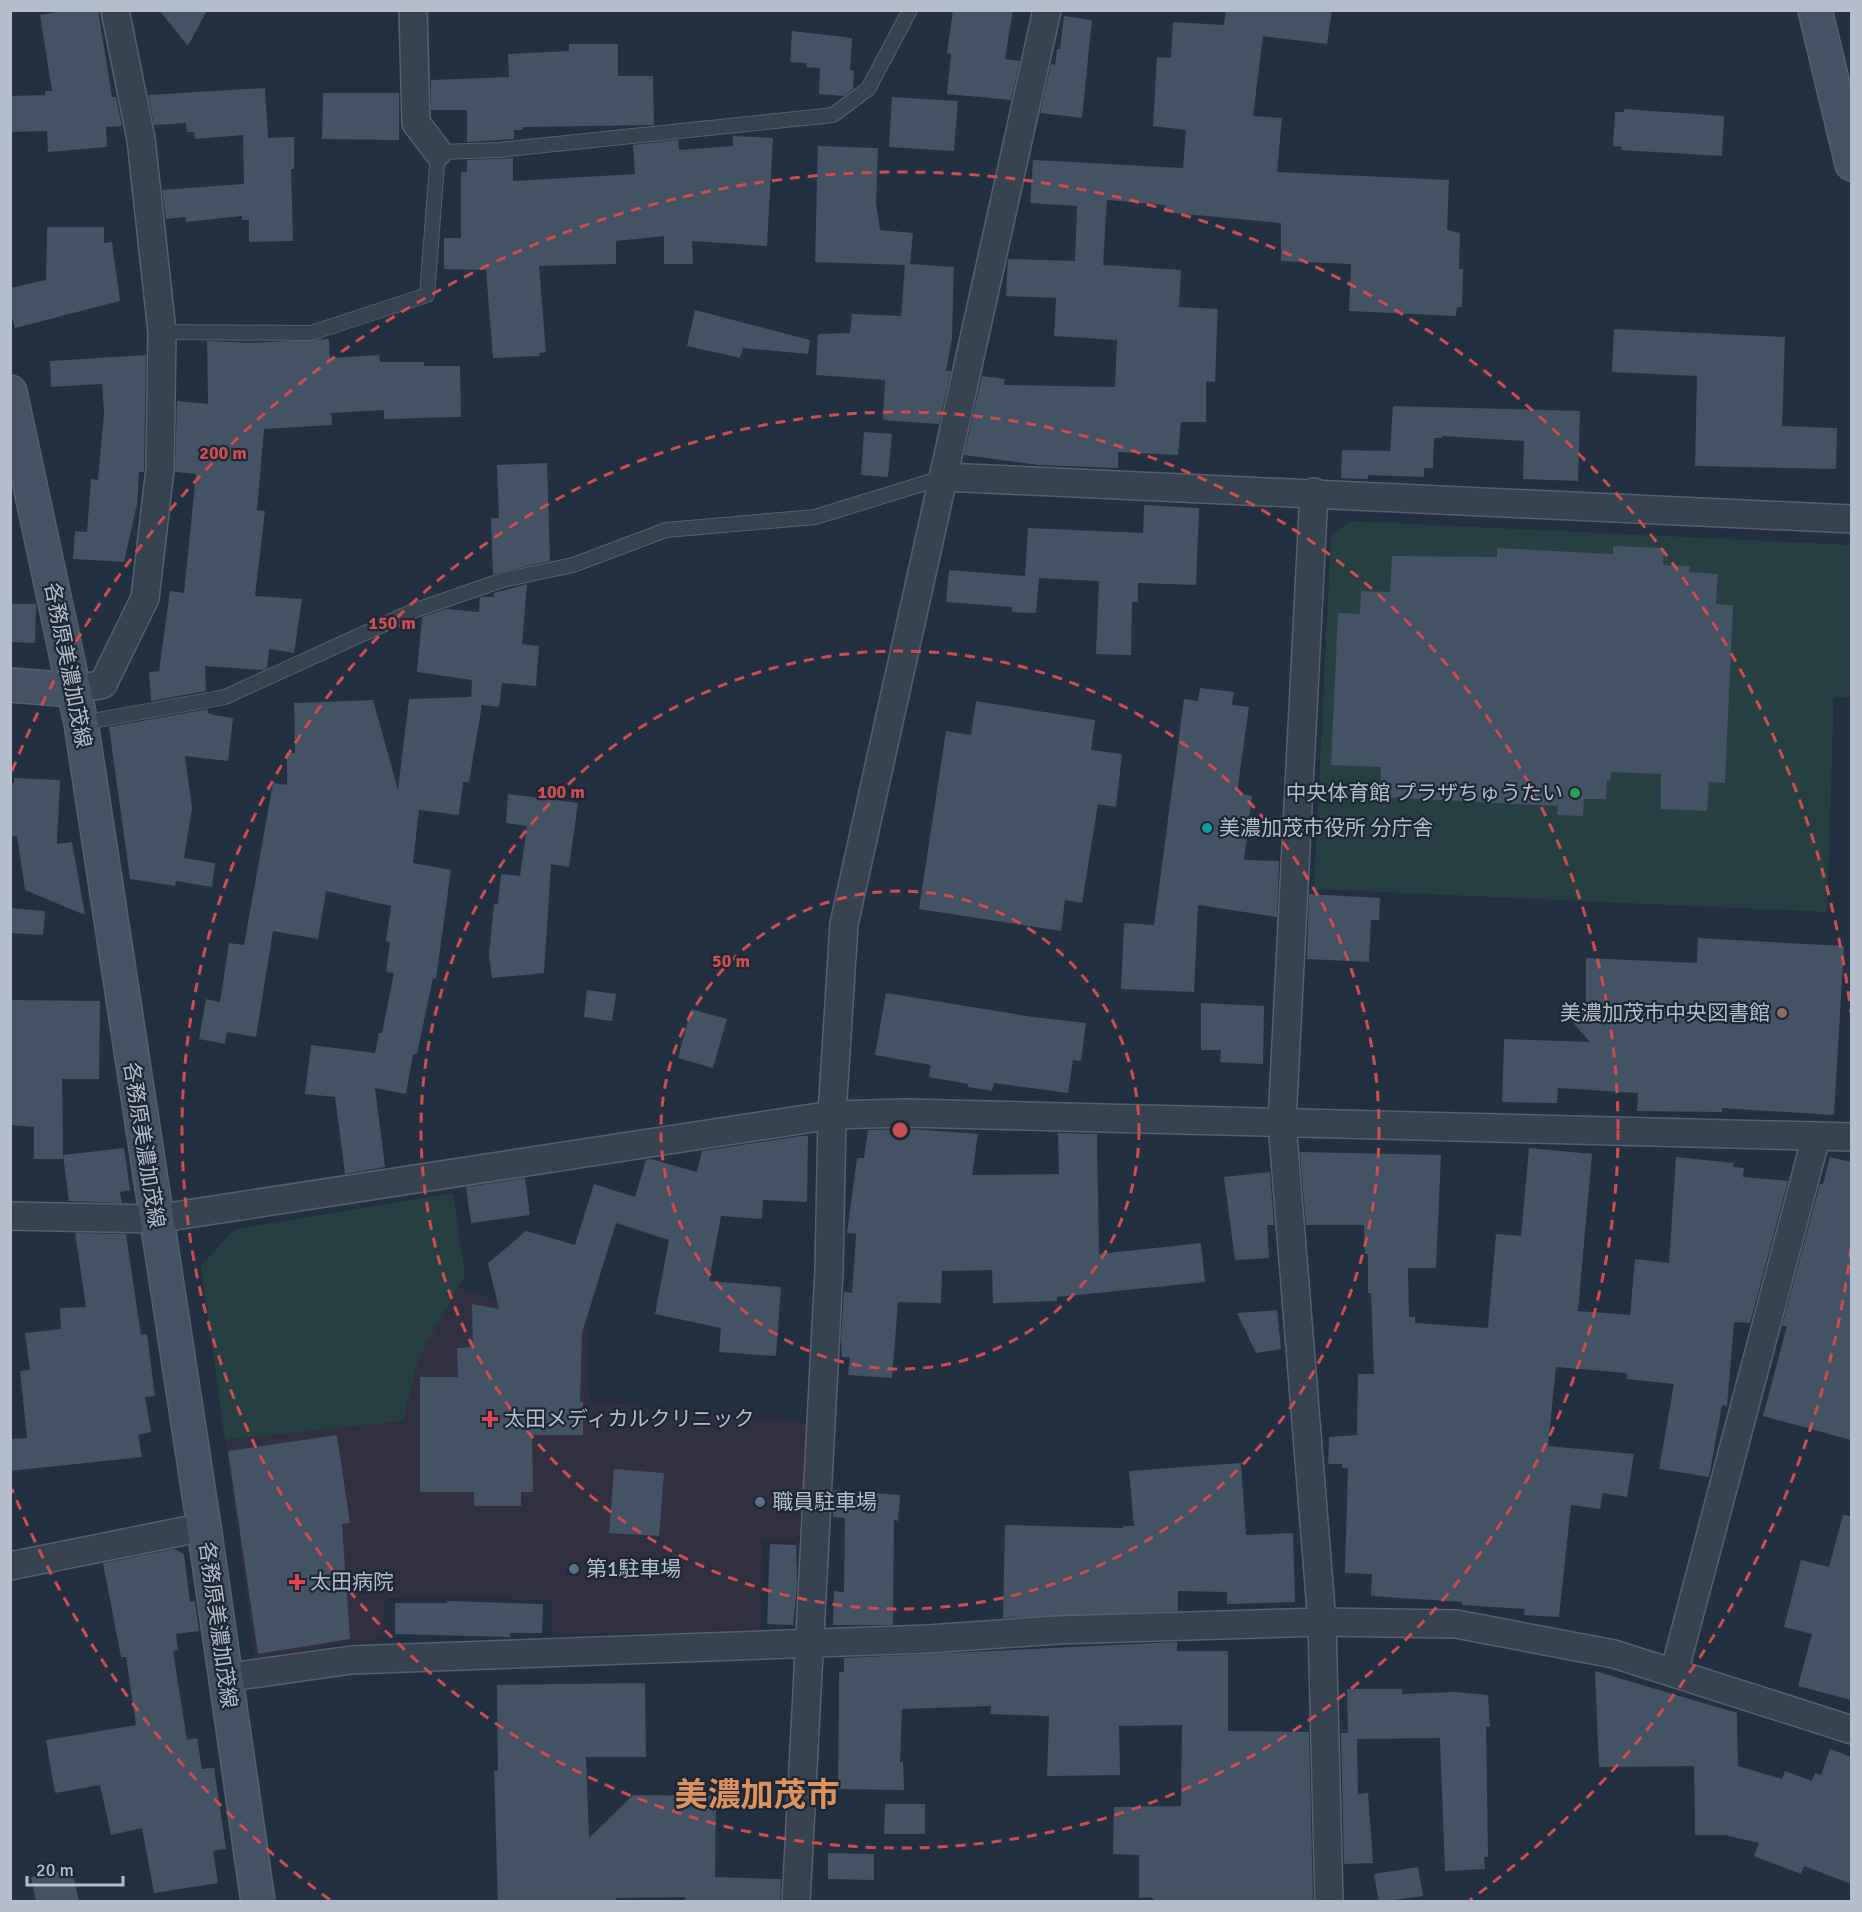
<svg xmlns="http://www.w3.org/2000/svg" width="1862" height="1912" font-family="Signika,'Noto Sans JP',sans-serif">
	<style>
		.medical { fill: #313041 }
		.green { fill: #253f42 }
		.building { fill: #445265 }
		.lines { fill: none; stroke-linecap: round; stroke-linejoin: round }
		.lane-casing { stroke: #55606e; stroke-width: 16 }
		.street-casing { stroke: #55606e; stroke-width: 30 }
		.secondary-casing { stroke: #55606e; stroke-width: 36 }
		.lane { stroke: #374250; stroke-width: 14 }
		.street { stroke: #374250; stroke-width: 27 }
		.secondary { stroke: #455164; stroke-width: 33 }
		.ring { fill: none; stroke: #ce4d51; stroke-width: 3; stroke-dasharray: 10 8 }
		.leisure-dot { fill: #2e9e5b; stroke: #1c2735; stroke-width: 2 }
		.culture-dot { fill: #0f9aa8; stroke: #1c2735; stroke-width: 2 }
		.education-dot { fill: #8d6e63; stroke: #1c2735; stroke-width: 2 }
		.health-dot { fill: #e0444e; stroke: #1c2735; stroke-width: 2 }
		.service-dot { fill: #5c6f8a; stroke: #1c2735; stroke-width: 2 }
		.labels { text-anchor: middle; stroke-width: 4.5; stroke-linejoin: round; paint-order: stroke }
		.street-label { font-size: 21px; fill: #b4bdcb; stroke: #1c2735 }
		.poi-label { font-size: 21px; fill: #b4bdcb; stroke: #1c2735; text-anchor: start }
		.town-label { font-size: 33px; font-weight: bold; fill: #dd915d; stroke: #1c2735 }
		.centre { fill: #ce4d51; stroke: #1c2735; stroke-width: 3 }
		.ring-label { font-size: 18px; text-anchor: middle; font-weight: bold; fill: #ce4d51; stroke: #1c2735; stroke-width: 4.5; stroke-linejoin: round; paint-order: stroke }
	</style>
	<rect width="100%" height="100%" fill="#233041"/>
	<path class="medical" d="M456,1288l132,39 2,74 217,22 -8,119 -37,-1 -1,91 -208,2 -2,-35 -166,-1 -1,40 -129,20 -30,-218 178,-19 16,-64z"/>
	<g class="green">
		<path d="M1351,521l500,24v152h-17l-7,215 -513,-23 17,-354z"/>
		<path d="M453,1193l12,82 -46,82 -16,64 -178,19 -24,-175 34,-36z"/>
	</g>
	<g class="building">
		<path d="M68,10h30l14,87h4l6,29 -16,1 1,20 -59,5 -1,-21 -37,1v-36l35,-1v-4h7l-12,-76z"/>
		<path d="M159,10h48l-19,36z"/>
		<path d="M953,10h60l-8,49 15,2 -9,39 -64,-6 4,-40 -4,-1z"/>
		<path d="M1226,10h106l-5,34 -64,-8 -10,80 29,2 -5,54 172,8 -2,50 13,3 -1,36h4l-1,38h-5l-1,9 -107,-5 2,-47 -70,-3v-38l-117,-11 1,-7 -58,-5 -4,65 78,5 -2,37 39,2 -3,73 -9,-1v41h-25l-3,33 -60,-3v16l-79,-3 -75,-10 18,-79 23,3 -1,6 111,2 2,-47 -63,-4 2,-38 -50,-2 2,-37 67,2 2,-55 -47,-3 3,-43 150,8 3,-38 -33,-4 4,-69 14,1 2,-36 51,3z"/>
		<path d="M1064,16l28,4 -10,98 -42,-5 11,-49 4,1 2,-16h3z"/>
		<path d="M792,31l60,7 -2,32 4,1 -1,18 -9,7 -25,-2 1,-26 -14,-1 1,-4 -17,-1z"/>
		<path d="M569,44h49v32h35l1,49 -131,2v3h-9v9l-47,3v-32h-36v-30l78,-3 -1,-23 61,-3z"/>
		<path d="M265,88l3,50 26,-1v32h-3l2,72 -44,1v-22h-7v-4l-56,6v-5l-20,2 -4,-29 82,-6 -1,-49 -48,4 -1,-7h-7l-1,-9 -32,2 -6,-30z"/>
		<path d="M323,93h76v47l-77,-1z"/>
		<path d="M892,97l66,4 -4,50 -65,-4z"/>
		<path d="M1624,109l100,7 -2,40 -101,-6 1,-3 -9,-1 2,-34h9z"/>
		<path d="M733,136l40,2 -6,108 -75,-5 1,23h-29v-28l-48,5v23l-77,2 7,86 -7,1 1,3 -47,2 -7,-88 -42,-1v-31h17v-66h6v-12l46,-2v23l122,-7 -2,-29 45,-5 1,10 54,-4z"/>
		<path d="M818,146l60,2 -2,55 4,27 33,3 -3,31 44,3 -2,71 -6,33h5l-12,53 -56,-4 2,-40 -69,-5 2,-41 32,-1 2,-19 49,2 4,-51 -90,-3z"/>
		<path d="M47,227h57v16l8,-1 8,59 -105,27 -5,-17v-23l36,-8z"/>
		<path d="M695,310l115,30 -2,14 -65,-6 -3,10 -53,-12z"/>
		<path d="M1614,329l171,8 -3,89 55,2 -1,41 -141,-3 2,-90 -85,-4z"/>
		<path d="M329,339l1,19 49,-3 1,7h44v4h36l1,51 -77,2v-9l-53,3 1,12 -68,4 -7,81 8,1 -10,85 47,3 -8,54 -25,-4 -2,19 -4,2 -58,-4 1,25 -55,10 -2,-29 10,-1 11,-80 14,2 12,-119 -21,-2 2,-71 31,3 -1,-63 43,2z"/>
		<path d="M146,355l-2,113v4h-5l-2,32 -13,58 -51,-3 2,-28 12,1 4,-53 7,1 6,-68 -2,-28 -51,3 -1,-26z"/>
		<path d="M1393,406l187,5 -2,70 -55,-2 1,-38 -82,-5v2h-8l-1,30h-9v9l-56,-2v4l-27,-1 1,-28 48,1z"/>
		<path d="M864,432l28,2 -4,43 -27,-2z"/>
		<path d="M547,463l3,98 -57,13 -2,-56h8l-2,-53z"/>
		<path d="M1144,505l55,3 -3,77 -58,-2v19h-6l-1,53 -35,-1 3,-73 -60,-3 -3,35 -24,-1v-5l-66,-5 3,-32 76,6 3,-48 115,5z"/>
		<path d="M1613,546l51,2 -1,17 27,1 -1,6 29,2 -2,30 17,1 -8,178 -16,-1 -2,29 -46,-2v-35l-50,-2 -1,9 -3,-1 -1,19h-22l-1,17 -26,-1 1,-9 -178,-9 1,-30 -50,-2 7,-152 22,1 1,-23 29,1 2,-36 105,1v-9l116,6z"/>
		<path d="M527,584l-5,60 17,2 -3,40 -34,-3 -3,24 -17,-2 -13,77h-6l-4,33 -40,-5 -6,53 38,7 -15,109 -3,-1 -16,76h-4l-7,40 -31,-6 10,79 -40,7 -10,-77 -30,-3 6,-49 64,8 4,-20h3l12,-60 -8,-1 4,-30 -4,-1 5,-35 -65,-15 -8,48 -45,-8 -17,106 -29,-5 -2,12 -26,-5 7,-40 14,3 9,-59 15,2 29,-162 14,2v-32h8l-1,-50 79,-3 25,90 11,-91 62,-2 1,-17 -55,-8 5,-55 24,-8 33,3 1,-15h14v-4z"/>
		<path d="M10,604h26l-1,39 -25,-1z"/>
		<path d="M1200,688l34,4 -2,13 17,2 -12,86 15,3 -8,64 35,1 -2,56 -79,-12 -4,87 -73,-3 3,-66 30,2 30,-226 14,2z"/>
		<path d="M976,701l119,19 -4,30 31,4 -6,53 -18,-3 -16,99 -17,-3 -4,31 -142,-22 27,-178 25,4z"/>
		<path d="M208,709v4l5,2 20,3 -5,43 -43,-5 7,52 -8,50 31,5 -3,24 -36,-6 -1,5 -45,-7 -21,-152z"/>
		<path d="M14,778l46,2 -3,64 15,-2 13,73 -60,-25 -8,-54h-7v-53h4z"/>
		<path d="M508,794l70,9 -9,64 -18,-3 -7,109 -52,5 -3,-23 5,-51h4l3,-30 19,2 7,-50 -21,-3z"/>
		<path d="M1309,894l71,4 -1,22h-8l-2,42 -62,-3z"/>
		<path d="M10,908l35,3 -2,24 -33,-2z"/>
		<path d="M1698,938l146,8 -10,169 -112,-7v4l-85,-1 1,-18 -80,-5 -1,15 -55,-1 2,-63 86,3 -21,-24 17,-15v-45l111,5z"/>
		<path d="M587,990l29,4 -4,27 -28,-4z"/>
		<path d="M886,993l147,24 53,6 -5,38 -8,-1 -5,33 -74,-10 -2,8 -24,-4v-3l-39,-7 2,-12 -56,-10z"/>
		<path d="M10,1000l90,1 -1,78h-37l1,76 61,-7 6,42 -10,2 2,11 -53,-2 -6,-46v4h-29v-32l-24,-2z"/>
		<path d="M1201,1003l63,3 -1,58 -43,-2 1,-12h-20z"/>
		<path d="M691,1009l36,10 -14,49 -35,-10z"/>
		<path d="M912,1129l66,5 -6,41 87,-1 -1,-41 39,1 2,120 102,-11 4,39 -148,15v4l-64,2 -1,-33 -50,1 -1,32 -43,-1 -6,76 -44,-3 2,-18h-8l-1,-18 3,-47 8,1 4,-59 -9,-1 10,-75h7l4,-28z"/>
		<path d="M801,1136h7l-1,66 -44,-2 -1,19 -41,-3 -12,65 72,6 -5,69 -57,-4 2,-24 -66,-14 14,-74 -53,-17 -34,110 -2,69h3v33h-51l1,57h-12v14h-47v-14h-54v-115h38l-1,-29 16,-1 -1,-43 27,5 -11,-46 38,-32 49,14 19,-61 41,13 11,-37 5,-1 46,13 5,-21z"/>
		<path d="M1529,1148l63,6 -14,157 52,4 5,-56 34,4 7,-106 58,6 -1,4 11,1 -1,9 45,4 -38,142 -16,-1 -7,84 -5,-1 -13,72 -50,-8 15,-85 -47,-5v-6l-71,-6 -8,79 86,8 -7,43 -24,-4 -3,16 -29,-4 -12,112 -35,-2 1,-6 -63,-4v-3l-91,-6 1,-22 -27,-1 3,-105h-6v-4h-14l1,-27 28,-2 1,-61h16l-3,-81h-3v-39h-3l-1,-29h-58l-6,-73 141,3 -5,113h-28l1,49h6v6l73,5 8,-94 25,2z"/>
		<path d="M1830,1157l21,5v278l-88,-24 24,-90h-5l38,-142h3z"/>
		<path d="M1270,1172l4,53h-7l2,33 -34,2 -11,-83z"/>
		<path d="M525,1178l5,37 -59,8 -5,-36z"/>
		<path d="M75,1233l51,1 15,101 6,-1 8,62 -10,1 6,35 -13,3 4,22 -132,14v-32l17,-1 -7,-67 10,-1 -5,-37 36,-4 -1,-21 26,-1z"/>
		<path d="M1277,1310l4,39 -25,4 -19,-40z"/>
		<path d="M337,1435l13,88 -8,1 8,115 -92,15 -30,-203z"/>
		<path d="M1241,1463l5,72 47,-2 2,69 -68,2v-12l-49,-1v20l-175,7 2,-93 118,3v-2h11l-5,-55z"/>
		<path d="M614,1469l50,4 -5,63 -50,-3z"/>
		<path d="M834,1490l66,5 -2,26 -4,-1 -1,105h-60l1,-34 10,1 1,-74 -12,-1z"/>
		<path d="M1843,1515l8,1v184l-53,-14 14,-52 -28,-7 17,-67 28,7z"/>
		<path d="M770,1544l26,1 1,41 -4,39 -26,-1z"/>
		<path d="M174,1549l10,5 6,48 5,-1 4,30 -23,3 2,16 -5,1 14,89 10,-2 5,31 12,-1 12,81 -13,2 5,32 -64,10 -12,-65 -31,7 -11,-50 -45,8 -9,-53 90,-15 -10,-68h-5l-18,-94z"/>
		<path d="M447,1601l96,3 -1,29h-32v4l-115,-3v-31h52z"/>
		<path d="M1177,1642v9h51v80l81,1 4,170h-157l-5,-5 -12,1v-43l-26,-1 1,-47 67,-1 1,-81 -63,1 1,49 -73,1 2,-60 -59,-2 1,-8 -89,3 -2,53h3l1,28 -66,-1 1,-117h5v-14z"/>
		<path d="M1595,1671l142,42 1,53 44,13 3,-8 27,10 3,-8 6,2 9,-26 21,8v127l-47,-18 -3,8 -47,-18 5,-13 -34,-8h-30l-1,-69 -95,1z"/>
		<path d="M645,1683l1,74h-60l3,81 44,-43 83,1 -1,81 66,2 -1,23h-95v-5l-69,1v4h-118l-4,-131h4l-1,-86z"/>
		<path d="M1347,1689h55v5l52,-2 34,3 2,32h-4l2,130h-4l1,12 -40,2 -5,-133 -83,1 1,55 10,-1 5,70 -29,1 -3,-131h7z"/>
		<path d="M885,1804h40v30h-41z"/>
		<path d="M828,1853l46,1v26l-46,-1z"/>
		<path d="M1418,1867l5,29 -44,6 -5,-28z"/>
		<path d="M72,1869l7,33h-43l-5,-25z"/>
	</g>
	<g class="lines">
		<defs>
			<g id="lane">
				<path d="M162,332l149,1 116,-38 11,-143 61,-2 334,-35 35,-26 42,-79"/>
				<path d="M81,723l144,-26 188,-86 90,-31 70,-15 93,-35 149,-13 130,-40"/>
			</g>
			<g id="street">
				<path d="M413,10l3,113 22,29"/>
				<path d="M945,477l907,42"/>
				<path d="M1314,492l-32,630 40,500 7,280"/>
				<path d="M74,690l29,-6 42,-86 15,-129 2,-137 -21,-193 -26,-129"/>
				<path d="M10,1216l145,3 677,-104 74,-2 946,24"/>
				<path d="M10,1566l194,-39"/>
				<path d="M1674,1673l142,-536"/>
				<path d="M224,1678l127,-18 577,-21 129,-9 265,-8 134,2 158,30 238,76"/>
				<path d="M796,1902l33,-632 3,-155 12,-191 203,-914"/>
			</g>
			<g id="secondary">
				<path d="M1815,10l37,154"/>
				<path d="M10,392l71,331 123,804 54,375"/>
				<path d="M10,685l64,5"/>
			</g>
		</defs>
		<use href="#lane" class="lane-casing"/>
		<use href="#street" class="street-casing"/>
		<use href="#secondary" class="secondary-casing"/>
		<use href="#lane" class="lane"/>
		<use href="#street" class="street"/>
		<use href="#secondary" class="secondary"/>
	</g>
	<g class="ring">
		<circle cx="900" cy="1130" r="239"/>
		<circle cx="900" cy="1130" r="479"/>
		<circle cx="900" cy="1130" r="718"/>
		<path d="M1851 1247A958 958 0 0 1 1470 1900M330 1900A958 958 0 0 1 12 1489M12 771A958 958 0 0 1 1851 1013"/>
	</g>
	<circle class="leisure-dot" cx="1575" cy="793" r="6"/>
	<circle class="culture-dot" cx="1207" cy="828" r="6"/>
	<circle class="education-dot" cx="1782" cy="1013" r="6"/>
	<g class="health-dot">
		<path d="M487 1410h6v6h6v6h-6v6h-6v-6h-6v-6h6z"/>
		<path d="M294 1573h6v6h6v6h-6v6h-6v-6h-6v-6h6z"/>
	</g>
	<g class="service-dot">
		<circle cx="760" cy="1502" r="6"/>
		<circle cx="574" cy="1569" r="6"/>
	</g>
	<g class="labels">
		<g class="street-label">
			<text transform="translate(68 665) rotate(79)" y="7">各務原美濃加茂線</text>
			<text transform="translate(144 1145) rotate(81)" y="7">各務原美濃加茂線</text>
			<text transform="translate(218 1625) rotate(82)" y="7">各務原美濃加茂線</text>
		</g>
		<g class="poi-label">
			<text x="1563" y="800" text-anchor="end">中央体育館 プラザちゅうたい</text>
			<text x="1219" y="835">美濃加茂市役所 分庁舎</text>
			<text x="1770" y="1020" text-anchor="end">美濃加茂市中央図書館</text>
			<text x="504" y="1426">太田メディカルクリニック</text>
			<text x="772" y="1509">職員駐車場</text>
			<text x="586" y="1576">第1駐車場</text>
			<text x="310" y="1589">太田病院</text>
		</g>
		<g class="town-label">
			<text x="757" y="1806">美濃加茂市</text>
		</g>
	</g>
	<circle cx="900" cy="1130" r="9" class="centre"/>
	<g class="ring-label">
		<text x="223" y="459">200 m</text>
		<text x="392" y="629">150 m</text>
		<text x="561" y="798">100 m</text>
		<text x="731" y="967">50 m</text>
	</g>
	<rect width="1862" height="1912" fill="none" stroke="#b4bdcb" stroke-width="24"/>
	<path d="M27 1876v9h96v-9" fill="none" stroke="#b4bdcb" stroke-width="3"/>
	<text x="36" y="1876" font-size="18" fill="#b4bdcb" stroke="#1c2735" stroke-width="4.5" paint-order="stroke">20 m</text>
</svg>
